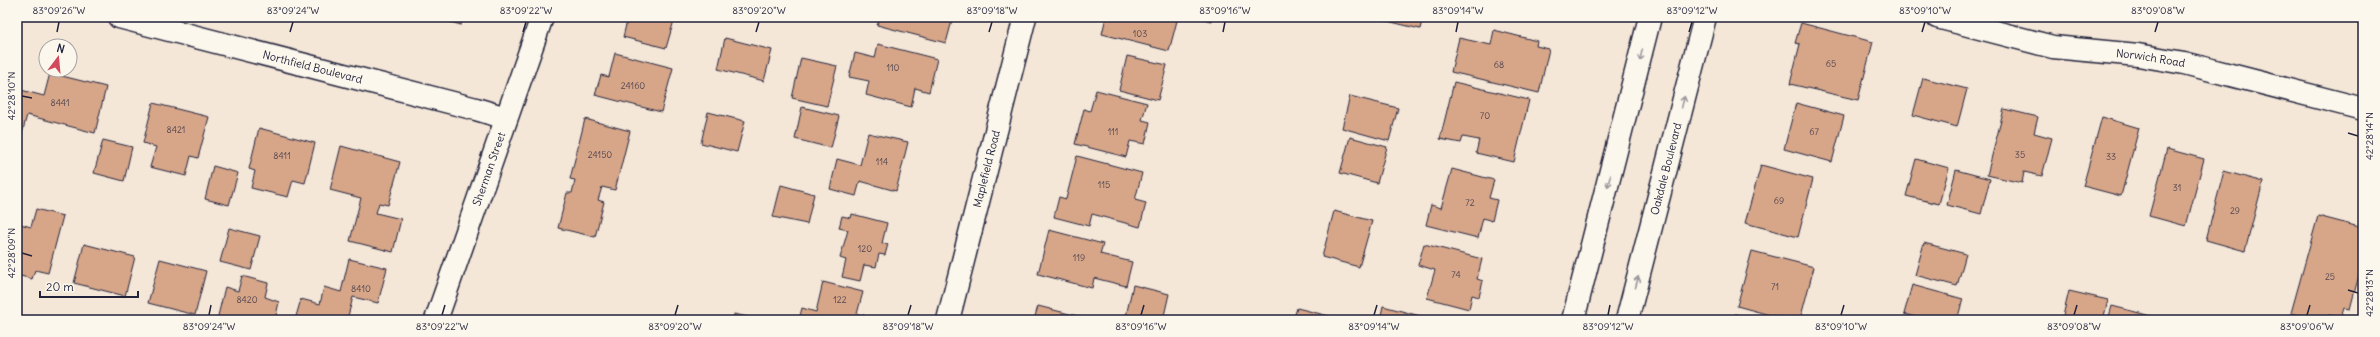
<svg xmlns="http://www.w3.org/2000/svg" width="2380" height="337" font-family="Delius,sans-serif">
	<style>
		.building { fill: #d7a689; stroke: #22223b }
		.lines { fill: none; stroke-linecap: round; stroke-linejoin: round }
		.street-casing { stroke: #22223b; stroke-width: 25 }
		.street { stroke: #fbf7ec; stroke-width: 22 }
		.oneway { stroke: #99979c }
		.ticks { fill: none; stroke: #22223b; stroke-width: 1.5 }
		.labels { text-anchor: middle; stroke-width: 3; stroke-linejoin: round; paint-order: stroke }
		.number-label { font-size: 9px; fill: #4f434e }
		.street-label { font-size: 11px; fill: #22223b; stroke: #fbf7ec }
		.neatline { fill: none; stroke: #22223b; stroke-width: 1.5 }
		.ticks-label { font-size: 10px; text-anchor: middle; fill: #22223b }
	</style>
	<rect width="100%" height="100%" fill="#f4e7d8"/>
	<filter id="ink" filterUnits="userSpaceOnUse"><feTurbulence type="fractalNoise" baseFrequency=".025" numOctaves="2"/><feDisplacementMap in="SourceGraphic" scale="8" xChannelSelector="R" yChannelSelector="G"/><feConvolveMatrix kernelMatrix="1 2 1 2 8 2 1 2 1" color-interpolation-filters="sRGB"/></filter>
	<g filter="url(#ink)">
		<g class="building">
			<path d="M432,17h31l-2,8z"/>
			<path d="M628,17h47l-9,31 -43,-11z"/>
			<path d="M880,17h73l-7,26 -69,-18z"/>
			<path d="M1106,17h72l-9,34 -67,-17z"/>
			<path d="M1196,17h16l-1,4z"/>
			<path d="M1379,17h44l-3,12 -41,-10z"/>
			<path d="M1801,23l72,19 -15,58 -68,-16 10,-40 -5,-1z"/>
			<path d="M1494,30l43,11 -1,5 13,3 -10,44 -88,-21 8,-34 32,7z"/>
			<path d="M725,38l47,12 -8,31 -46,-12z"/>
			<path d="M878,44l59,15 -8,33 -14,-4 -4,19 -45,-12 3,-14 -20,-4 6,-24 20,5z"/>
			<path d="M615,53l58,15 -12,44 -66,-17 6,-20 8,2z"/>
			<path d="M1127,56l40,9 -9,35 -39,-10z"/>
			<path d="M801,58l36,8 -10,40 -35,-8z"/>
			<path d="M50,73l56,14 -11,46 -68,-18 -8,30h-2v-56l27,7z"/>
			<path d="M1923,78l44,11 -10,38 -44,-12z"/>
			<path d="M1454,82l75,18 -15,62 -38,-9 3,-13 -16,-3 -2,6 -21,-4z"/>
			<path d="M1096,90l51,13 -5,17 8,2 -5,22 -15,-3 -4,16 -51,-13 9,-35 6,2z"/>
			<path d="M1350,96l48,12 -9,33 -47,-13z"/>
			<path d="M153,103l56,14 -11,41 -7,-2 -5,20 -36,-9 6,-20 -13,-4z"/>
			<path d="M1796,103l48,13 -12,46 -48,-13z"/>
			<path d="M802,107l37,9 -8,32 -36,-9z"/>
			<path d="M2004,109l34,8 -4,16 18,5 -10,38 -18,-4 -2,11 -35,-8z"/>
			<path d="M708,112l37,9 -8,31 -36,-9z"/>
			<path d="M2102,117l37,11 -18,68 -38,-10z"/>
			<path d="M585,119l45,12 -15,59 -13,-3 -4,13 6,2 -9,35 -37,-9 9,-35h5l3,-13 -5,-1z"/>
			<path d="M259,128l56,15 -10,40 -12,-3 -5,17 -37,-9 4,-17 -6,-2z"/>
			<path d="M868,133l40,9 -12,49 -36,-10 -4,15 -26,-7 7,-30 23,6z"/>
			<path d="M1350,137l37,10 -10,36 -37,-10z"/>
			<path d="M103,140l29,7 -8,34 -30,-8z"/>
			<path d="M341,146l59,16 -12,43 -9,-2 -3,10 25,6 -8,33 -43,-11 11,-43 -31,-8z"/>
			<path d="M2167,149l37,10 -18,67 -37,-10z"/>
			<path d="M1077,156l65,17 -7,27 11,3 -6,24 -48,-13 -3,12 -35,-9 5,-20 7,2z"/>
			<path d="M1916,159l33,9 -10,36 -33,-8z"/>
			<path d="M1761,165l52,14 -15,58 -53,-14z"/>
			<path d="M213,166l25,7 -9,32 -24,-6z"/>
			<path d="M17,169l6,2 -6,23z"/>
			<path d="M1452,169l42,11 -5,18 8,2 -5,21 -9,-3 -5,20 -52,-13 5,-20 10,3z"/>
			<path d="M1956,170l34,9 -9,35 -34,-9z"/>
			<path d="M2224,171l39,11 -18,69 -39,-11z"/>
			<path d="M781,185l33,9 -7,30 -34,-7z"/>
			<path d="M36,209l27,7 -15,57 -13,-3 -3,9 -15,-4v-52l14,4z"/>
			<path d="M1334,211l38,10 -13,46 -37,-10z"/>
			<path d="M852,214l35,9 -5,20 6,1 -3,11 -6,-1 -3,13 -12,-2 -4,16 -18,-4 4,-17 -6,-2 8,-28 -9,-2 3,-12 9,2z"/>
			<path d="M2318,216l45,12v32l-13,49 -6,-1 -3,10 -12,-3 -1,5h-12l-25,-7z"/>
			<path d="M229,228l31,8 -9,34 -31,-8z"/>
			<path d="M1049,230l54,14 -3,10 32,8 -6,24 -32,-8 -2,10 -54,-14z"/>
			<path d="M1924,243l42,11 -9,32 -42,-11z"/>
			<path d="M84,244l51,13 -10,39 -51,-13z"/>
			<path d="M1424,244l58,15 -5,20 6,2 -4,16 -7,-2 -3,14 -42,-11 8,-28 -17,-5z"/>
			<path d="M1752,251l62,16 -14,53h-12l-51,-14z"/>
			<path d="M160,259l46,12 -11,44 -47,-12z"/>
			<path d="M349,259l38,9 -9,35 -25,-6 -6,23h-52l6,-21 19,5 4,-17 17,5z"/>
			<path d="M242,276l26,7 -3,14 14,5 -4,18h-58l8,-33 13,4z"/>
			<path d="M823,282l40,10 -6,22 7,1 -2,5h-63l3,-12 14,4z"/>
			<path d="M1133,285l36,9 -6,26h-21l-16,-4z"/>
			<path d="M1912,285l51,14 -6,21h-30l-23,-6z"/>
			<path d="M2069,291l39,9 -5,20h-41z"/>
			<path d="M1038,306l55,14h-59z"/>
			<path d="M1383,306l52,14h-55z"/>
			<path d="M2112,306l43,11 -1,3h-46z"/>
			<path d="M1297,308l40,10 -1,2h-43z"/>
			<path d="M734,314l14,3 -1,3h-14z"/>
			<path d="M1735,314l21,6h-22z"/>
		</g>
		<g class="lines">
			<defs>
				<g id="street">
					<path id="s1" d="M119,17l357,92 30,9"/>
					<path id="s2" d="M1937,17l116,30 85,8 46,8 179,46"/>
					<path id="s3" d="M436,320l106,-303"/>
					<path id="s4" d="M948,320l77,-303"/>
					<path d="M1573,320l77,-303"/>
					<path id="s5" d="M1627,320l78,-303"/>
				</g>
			</defs>
			<use href="#street" class="street-casing"/>
			<use href="#street" class="street"/>
		</g>
		<defs><path id="oneway-shaft" d="M-6 0H5M1.5-3L5.5 0L1.5 3" fill="none" stroke-width="1.6" stroke-linecap="round" stroke-linejoin="round"/></defs>
		<g class="oneway">
			<use href="#oneway-shaft" transform="translate(1641 55) rotate(104)"/>
			<use href="#oneway-shaft" transform="translate(1683 102) rotate(-76)"/>
			<use href="#oneway-shaft" transform="translate(1609 181) rotate(104)"/>
			<use href="#oneway-shaft" transform="translate(1637 282) rotate(-75)"/>
		</g>
	</g>
	<path class="ticks" d="M57,32l2,-10M290,32l3,-10M523,32l3,-10M756,32l3,-10M989,32l3,-10M1223,32l2,-10M1456,32l2,-10M1689,32l3,-10M1922,32l3,-10M2155,32l3,-10M22,96l10,2M2348,133l10,3M22,253l10,3M2348,290l10,3M209,315l2,-10M442,315l3,-10M675,315l3,-10M908,315l3,-10M1141,315l3,-10M1374,315l3,-10M1608,315l2,-10M1841,315l3,-10M2074,315l3,-10M2307,315l3,-10"/>
	<g class="labels">
		<g class="number-label">
			<text x="1140" y="37">103</text>
			<text x="1831" y="67">65</text>
			<text x="1499" y="68">68</text>
			<text x="893" y="71">110</text>
			<text x="633" y="89">24160</text>
			<text x="60" y="106">8441</text>
			<text x="1485" y="119">70</text>
			<text x="176" y="133">8421</text>
			<text x="1113" y="135">111</text>
			<text x="1814" y="135">67</text>
			<text x="600" y="158">24150</text>
			<text x="2020" y="158">35</text>
			<text x="282" y="159">8411</text>
			<text x="2111" y="160">33</text>
			<text x="882" y="165">114</text>
			<text x="1104" y="188">115</text>
			<text x="2177" y="191">31</text>
			<text x="1779" y="204">69</text>
			<text x="1470" y="206">72</text>
			<text x="2235" y="214">29</text>
			<text x="865" y="252">120</text>
			<text x="1079" y="261">119</text>
			<text x="1456" y="278">74</text>
			<text x="2330" y="280">25</text>
			<text x="1775" y="290">71</text>
			<text x="361" y="292">8410</text>
			<text x="247" y="303">8420</text>
			<text x="840" y="303">122</text>
		</g>
		<g class="street-label">
			<text dy="4" stroke="none"><textPath href="#s2" startOffset="218">Norwich Road</textPath></text>
			<text dy="4" stroke="none"><textPath href="#s1" startOffset="200">Northfield Boulevard</textPath></text>
			<text dy="4" stroke="none"><textPath href="#s3" startOffset="160">Sherman Street</textPath></text>
			<text dy="4" stroke="none"><textPath href="#s4" startOffset="156">Maplefield Road</textPath></text>
			<text dy="4" stroke="none"><textPath href="#s5" startOffset="156">Oakdale Boulevard</textPath></text>
		</g>
	</g>
	<rect width="2380" height="337" fill="none" stroke="#fbf7ec" stroke-width="44"/>
	<g transform="translate(58 58) rotate(16)"><circle r="19" fill="#fbf7ec" stroke="#a4a2a5"/>
	<path d="M0-3L7 15L0 10L-7 15Z" fill="#d1495b"/>
	<text y="-6" font-size="11" font-weight="bold" text-anchor="middle" fill="#22223b">N</text>
	</g>
	<path d="M40 291v6h98v-6" fill="none" stroke="#22223b" stroke-width="2"/>
	<text x="46" y="291" font-size="12" fill="#22223b" stroke="#fbf7ec" stroke-width="3" paint-order="stroke">20 m</text>
	<rect x="22" y="22" width="2336" height="293" class="neatline"/>
	<g class="ticks-label">
		<text x="59" y="14">83°09'26"W</text>
		<text x="293" y="14">83°09'24"W</text>
		<text x="526" y="14">83°09'22"W</text>
		<text x="759" y="14">83°09'20"W</text>
		<text x="992" y="14">83°09'18"W</text>
		<text x="1225" y="14">83°09'16"W</text>
		<text x="1458" y="14">83°09'14"W</text>
		<text x="1692" y="14">83°09'12"W</text>
		<text x="1925" y="14">83°09'10"W</text>
		<text x="2158" y="14">83°09'08"W</text>
		<text transform="translate(11 96) rotate(-90)" y="4">42°28'10"N</text>
		<text transform="translate(2369 136) rotate(-90)" y="4">42°28'14"N</text>
		<text transform="translate(11 253) rotate(-90)" y="4">42°28'09"N</text>
		<text transform="translate(2369 293) rotate(-90)" y="4">42°28'13"N</text>
		<text x="209" y="330">83°09'24"W</text>
		<text x="442" y="330">83°09'22"W</text>
		<text x="675" y="330">83°09'20"W</text>
		<text x="908" y="330">83°09'18"W</text>
		<text x="1141" y="330">83°09'16"W</text>
		<text x="1374" y="330">83°09'14"W</text>
		<text x="1608" y="330">83°09'12"W</text>
		<text x="1841" y="330">83°09'10"W</text>
		<text x="2074" y="330">83°09'08"W</text>
		<text x="2307" y="330">83°09'06"W</text>
	</g>
</svg>
